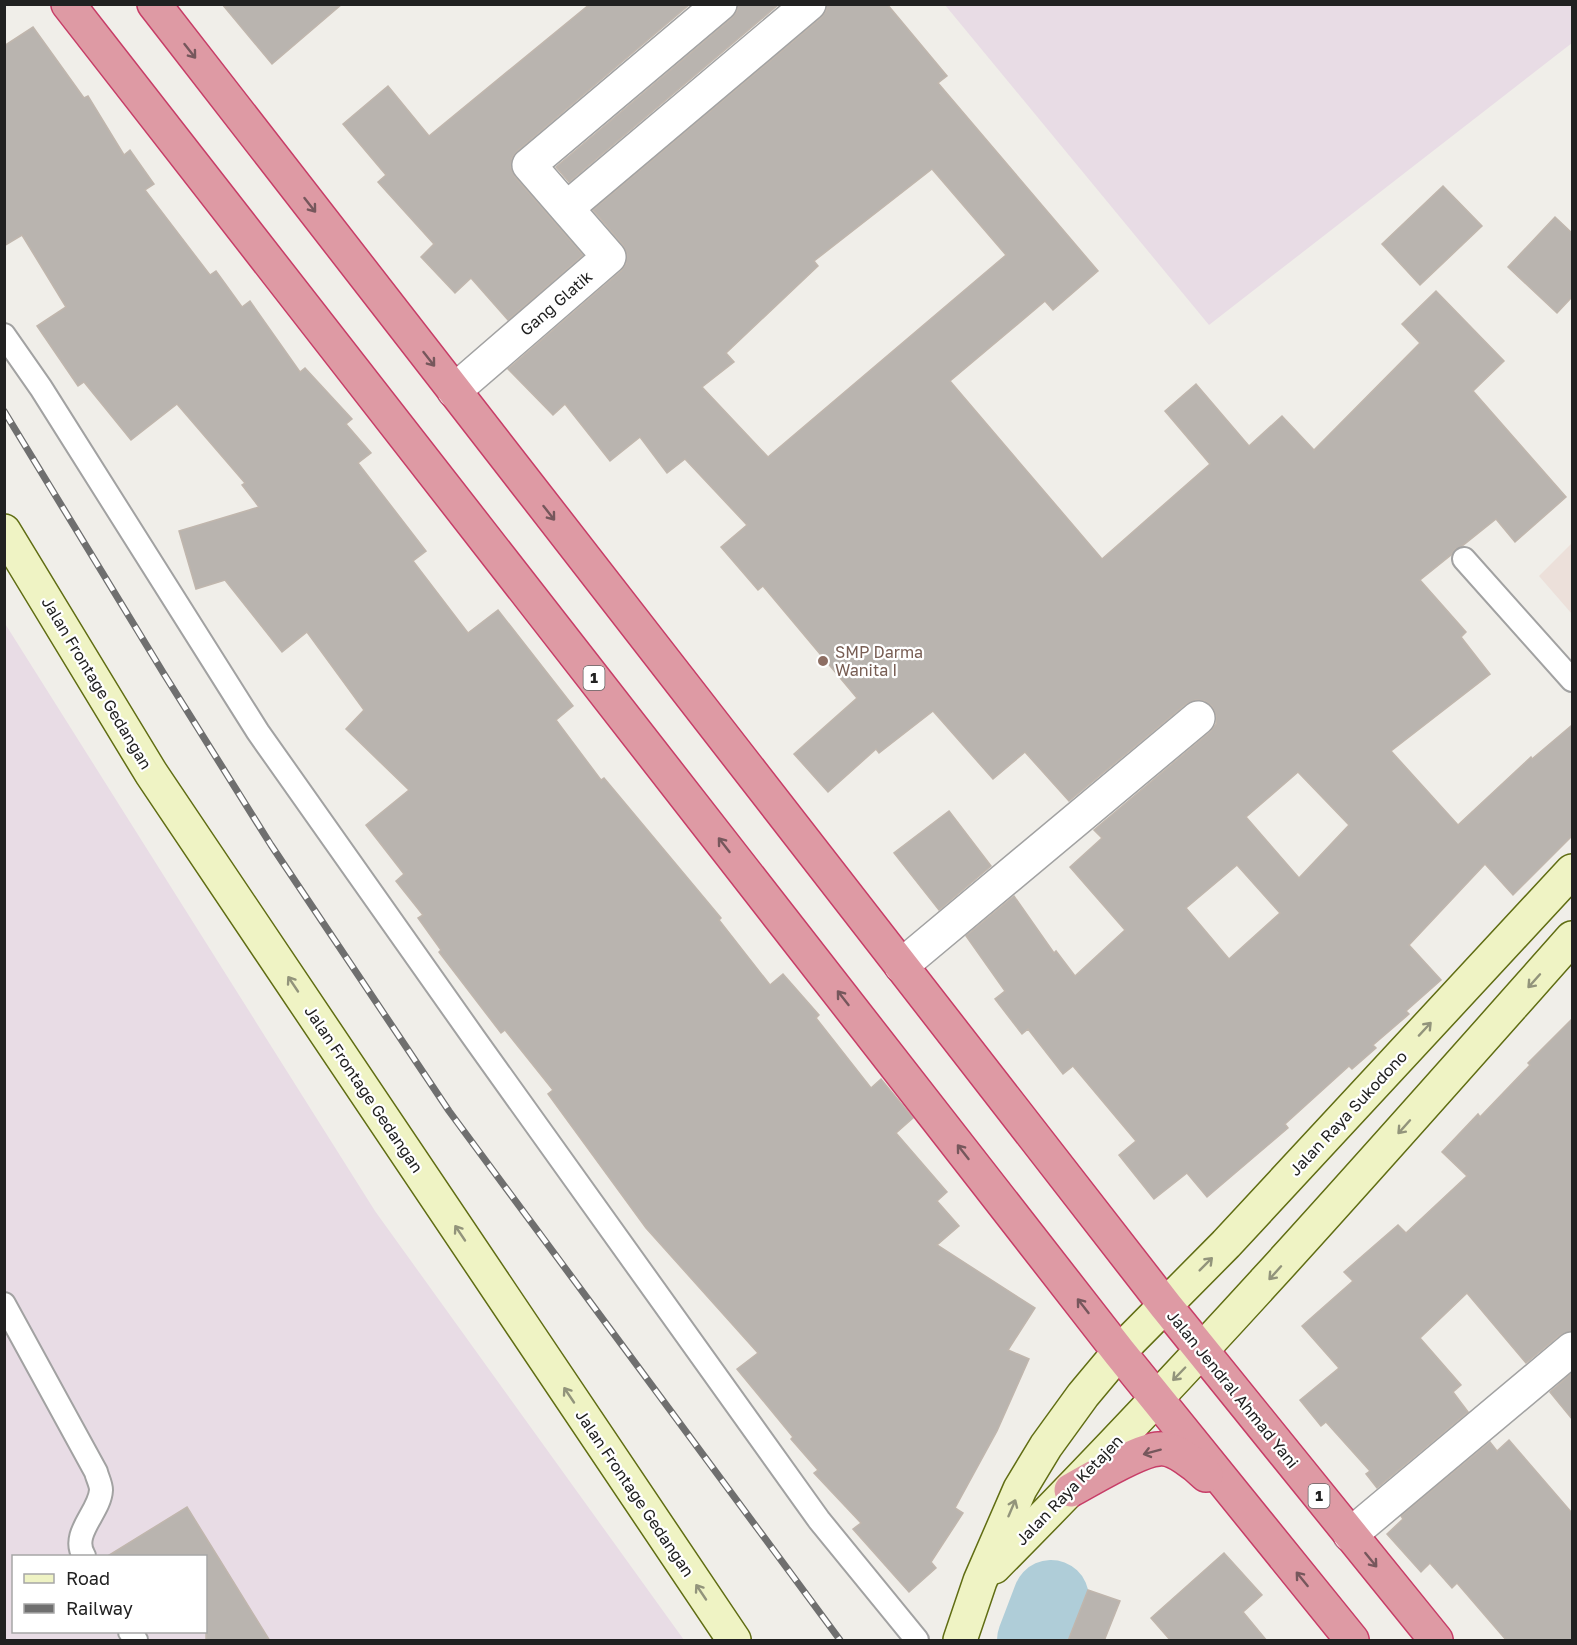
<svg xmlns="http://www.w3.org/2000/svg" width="1577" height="1645" font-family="'Golos Text',sans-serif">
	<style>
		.industrial { fill: #e8dce5; fill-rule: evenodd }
		.military { fill: #ece0da }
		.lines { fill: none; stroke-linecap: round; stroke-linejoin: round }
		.river { stroke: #afcdd8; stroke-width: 76 }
		.building { fill: #b9b4af; stroke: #c0b6ad; stroke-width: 1.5; fill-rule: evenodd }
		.lane-casing { stroke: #a2a2a2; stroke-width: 26 }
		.street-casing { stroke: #a2a2a2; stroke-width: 36 }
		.secondary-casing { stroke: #606d13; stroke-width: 36 }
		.highway-casing { stroke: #c73d67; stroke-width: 36 }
		.lane { stroke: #fff; stroke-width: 22 }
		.street { stroke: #fff; stroke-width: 33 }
		.secondary { stroke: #eff3c4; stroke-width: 33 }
		.highway { stroke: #de9aa4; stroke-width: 33 }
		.rail-casing { stroke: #6f6f6f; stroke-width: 7 }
		.rail { stroke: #fff; stroke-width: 4.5; stroke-dasharray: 14; stroke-linecap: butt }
		.oneway { stroke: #76575c }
		.oneway2 { stroke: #92947b }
		.education-dot { fill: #8d6e63; stroke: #fff; stroke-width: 2 }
		.labels { text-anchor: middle; stroke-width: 4.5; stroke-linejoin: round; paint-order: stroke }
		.shield { fill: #fff; stroke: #646464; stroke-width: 1.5 }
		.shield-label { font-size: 15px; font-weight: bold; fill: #212121 }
		.street-label { font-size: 16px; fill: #212121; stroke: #fff }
		.education-label { font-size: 16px; fill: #785e54; stroke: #fff; text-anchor: start }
	</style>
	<rect width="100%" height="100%" fill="#f0eee9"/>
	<g class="industrial">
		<path d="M945,5h627v38l-363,282z"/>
		<path d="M4,622l371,589 309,429h-679zM14,1556h192v76h-192z"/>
	</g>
	<path class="military" d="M1572,543v71l-33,-38z"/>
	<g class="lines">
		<path class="river" d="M1035,1640l16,-42"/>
	</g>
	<g class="building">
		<path d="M222,4h120l-70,60z"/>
		<path d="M590,4h100l-173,147 -5,7 -1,10 4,9 68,78 -75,65 -37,-42 -16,15 -34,-36 13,-13 -56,-62 8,-7 -43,-51 45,-38 41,50z"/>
		<path d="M738,4h41l-210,178 -13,-15 176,-149 5,-7z"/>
		<path d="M827,4h60l60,72 -9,7 160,188 -45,39 -8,-9 -95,80 152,178 108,-95 -45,-53 31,-27 53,62 33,-30 32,34 106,-107 -18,-19 34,-33 68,70 -31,30 93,106 -51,45 -19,-23 -34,27 -7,3 -4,6 -31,25 46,52 -5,5 29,37 -99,77 67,74 73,-68 1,2 40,-34v111l-59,59 -28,-31 -76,81 32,35 -35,31 3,3 -36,31 3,3 -24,21 -3,-3 -64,58 3,4 -81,69 -20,-24 -33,26 -35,-44 17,-14 -63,-75 -10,8 -35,-45 -6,5 -27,-35 10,-8 -39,-55 48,-40 40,57 2,-2 19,25 50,-46 -55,-63 32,-29 -8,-8 116,-98 6,-8v-9l-4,-9 -7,-5 -10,-1 -9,4 -117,97 -44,-49 -32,27 -60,-68 -54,42 -3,-4 -48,43 -34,-38 63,-56 -94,-112 -5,4 -37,-43 26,-22 -62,-66 -18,14 -27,-36 -30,24 -45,-57 -12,11 -45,-46 113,-98 5,-7 1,-10 -4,-9 -30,-35 228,-192 5,-7zM932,169l74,86 -238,202 -66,-70 32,-25 -8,-9 92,-87 -4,-5zM1298,772l51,53 -50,53 -53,-61zM1237,865l43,48 -51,46 -43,-51z"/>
		<path d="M33,27l51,71 4,-2 36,59 6,-5 24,34 -9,6 65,85 6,-4 26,36 8,-6 50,71 5,-4 47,51 -6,5 25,29 -13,10 68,88 -13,10 55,72 30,-23 75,96 -17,14 45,60 3,-2 117,140 -2,2 51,65 13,-11 36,41 -3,3 55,70 10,-9 32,39 -17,15 51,59 -10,9 22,25 -22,19 98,63 -27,42 21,9 -32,72 -42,77 8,5 -32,49 5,6 -27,24 -56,-63 8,-6 -47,-50 4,-3 -27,-31 2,-2 -56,-68 21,-16 -112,-125 -98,-134 5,-4 -48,-60 -4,3 -62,-81 2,-2 -23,-32 5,-3 -27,-34 8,-7 -38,-49 43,-35 -63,-61 18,-19 -57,-78 -25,20 -57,-72 -29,9 -17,-58 80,-24 -17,-22 3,-2 -68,-79 -46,36 -47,-58 -6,4 -41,-60 29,-19 -44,-72 -18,11v-200z"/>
		<path d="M1443,186l39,40 -62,59 -38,-41z"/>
		<path d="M1555,217l17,16v64l-15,16 -49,-46z"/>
		<path d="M949,811l42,55 -52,44 -45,-57z"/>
		<path d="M1572,1019v312l-12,4 -34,28 -59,-70 -47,45 41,47 -8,7 15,20 -91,76 -11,-14 4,-3 -44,-49 -5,4 -21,-26 39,-32 -37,-42 51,-45 -9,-9 24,-21 30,-26 8,8 61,-57 -25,-24 36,-38 2,3 50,-52 -2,-2z"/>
		<path d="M1572,1373v46l-22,-27z"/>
		<path d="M1509,1440l63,73v128h-65l-50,-58 -5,5 -22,-25 -9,9 -34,-38 16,-15 -2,-3 89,-74 7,9z"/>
		<path d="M187,1507l31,50 52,84h-64v-84h-100z"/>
		<path d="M1224,1553l38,42 -19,17 24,29h-96l-20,-23z"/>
		<path d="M1088,1590l32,11 -16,40h-36z"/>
	</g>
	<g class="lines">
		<defs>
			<g id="lane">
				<path d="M4,335l37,53 217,344 216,306 345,482 98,120"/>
				<path d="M1464,559l108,121"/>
				<path d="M4,1304l92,168c1,5 5,12 5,18 -1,22 -31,44 -17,66"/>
				<path d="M130,1632l6,8"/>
			</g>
			<g id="street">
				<path d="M567,208l242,-204"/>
				<path d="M454,391l155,-134 -80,-92 191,-161"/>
				<path d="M901,966l297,-248"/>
				<path d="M1350,1535l222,-186"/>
			</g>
			<g id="secondary">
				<path d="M4,531l147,242 583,867"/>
				<path d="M994,1567c201,-202 389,-416 578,-629"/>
				<path d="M960,1640l20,-59 40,-92 26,-43 37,-51 36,-43 107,-108 346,-373"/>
			</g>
			<g id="highway">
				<path d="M68,4l1051,1348 233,288"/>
				<path d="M154,4l1011,1301 271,335"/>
				<path d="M1071,1490c19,-10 67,-40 88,-41 15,-2 37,16 47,26"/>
			</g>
		</defs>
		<use href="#lane" class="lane-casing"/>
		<use href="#street" class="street-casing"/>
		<use href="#secondary" class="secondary-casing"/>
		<use href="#highway" class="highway-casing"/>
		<use href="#lane" class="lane"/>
		<use href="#street" class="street"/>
		<use href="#secondary" class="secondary"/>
		<use href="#highway" class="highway"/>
		<defs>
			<path id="rail" d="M4,411l160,263 107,171 178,266 391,529"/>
		</defs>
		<use href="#rail" class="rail-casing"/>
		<use href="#rail" class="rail"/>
	</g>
	<defs><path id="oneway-shaft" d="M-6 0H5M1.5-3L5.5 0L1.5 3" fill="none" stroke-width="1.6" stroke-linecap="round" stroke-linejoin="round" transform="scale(1.5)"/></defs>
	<g class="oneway">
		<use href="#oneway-shaft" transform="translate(190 51) rotate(52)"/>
		<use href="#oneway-shaft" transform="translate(310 205) rotate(52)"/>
		<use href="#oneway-shaft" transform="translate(429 359) rotate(52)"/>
		<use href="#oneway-shaft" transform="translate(549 513) rotate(52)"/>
		<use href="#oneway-shaft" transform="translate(724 845) rotate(-128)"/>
		<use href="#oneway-shaft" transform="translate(843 998) rotate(-128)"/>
		<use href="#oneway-shaft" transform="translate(963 1152) rotate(-128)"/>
		<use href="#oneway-shaft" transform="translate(1083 1306) rotate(-128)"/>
		<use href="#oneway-shaft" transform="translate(1152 1452) rotate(165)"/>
		<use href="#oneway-shaft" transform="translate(1371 1560) rotate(51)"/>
		<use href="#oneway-shaft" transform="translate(1302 1579) rotate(-129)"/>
	</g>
	<g class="oneway2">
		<use href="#oneway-shaft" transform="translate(1534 981) rotate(132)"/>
		<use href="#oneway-shaft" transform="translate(293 984) rotate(-124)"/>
		<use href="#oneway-shaft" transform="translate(1425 1029) rotate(-47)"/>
		<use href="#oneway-shaft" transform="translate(1404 1127) rotate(132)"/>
		<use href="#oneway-shaft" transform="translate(460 1233) rotate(-124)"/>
		<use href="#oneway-shaft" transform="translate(1206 1264) rotate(-45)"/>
		<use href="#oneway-shaft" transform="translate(1275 1273) rotate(132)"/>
		<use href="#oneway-shaft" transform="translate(1179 1374) rotate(134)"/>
		<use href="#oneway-shaft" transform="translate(569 1395) rotate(-124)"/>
		<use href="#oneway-shaft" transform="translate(1012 1508) rotate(-67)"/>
		<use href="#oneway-shaft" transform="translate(701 1592) rotate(-124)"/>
	</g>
	<circle class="education-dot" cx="823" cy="661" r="6"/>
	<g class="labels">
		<g class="shield">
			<rect x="583.5" y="666" width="21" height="24" rx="4.5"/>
			<rect x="1308.5" y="1484" width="21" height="24" rx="4.5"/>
		</g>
		<g class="shield-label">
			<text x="594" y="683">1</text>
			<text x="1319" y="1501">1</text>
		</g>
		<g class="street-label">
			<text transform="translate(556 303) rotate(-41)" y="6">Gang Glatik</text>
			<text transform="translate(97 683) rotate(59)" y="6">Jalan Frontage Gedangan</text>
			<text transform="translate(364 1089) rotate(56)" y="6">Jalan Frontage Gedangan</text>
			<text transform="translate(1348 1113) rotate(-47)" y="6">Jalan Raya Sukodono</text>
			<text transform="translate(1233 1389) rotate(51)" y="6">Jalan Jendral Ahmad Yani</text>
			<text transform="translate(1069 1490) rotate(-46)" y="6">Jalan Raya Ketajen</text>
			<text transform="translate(635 1493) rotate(56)" y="6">Jalan Frontage Gedangan</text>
		</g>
		<g class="education-label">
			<text x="835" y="658">SMP Darma<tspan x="835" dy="18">Wanita I</tspan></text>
		</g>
	</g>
	<rect width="1577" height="1645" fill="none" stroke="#212121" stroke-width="12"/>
	<rect x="12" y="1555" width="195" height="78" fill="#ffffff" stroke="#a6a6a6" stroke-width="1.5"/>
	<rect x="24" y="1574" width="30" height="9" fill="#eff3c4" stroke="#a6a6a6" stroke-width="1.5"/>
	<text x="66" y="1585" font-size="18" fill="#212121">Road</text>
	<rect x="24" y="1604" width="30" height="9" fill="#6f6f6f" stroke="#a6a6a6" stroke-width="1.5"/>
	<text x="66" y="1615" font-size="18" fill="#212121">Railway</text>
</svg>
